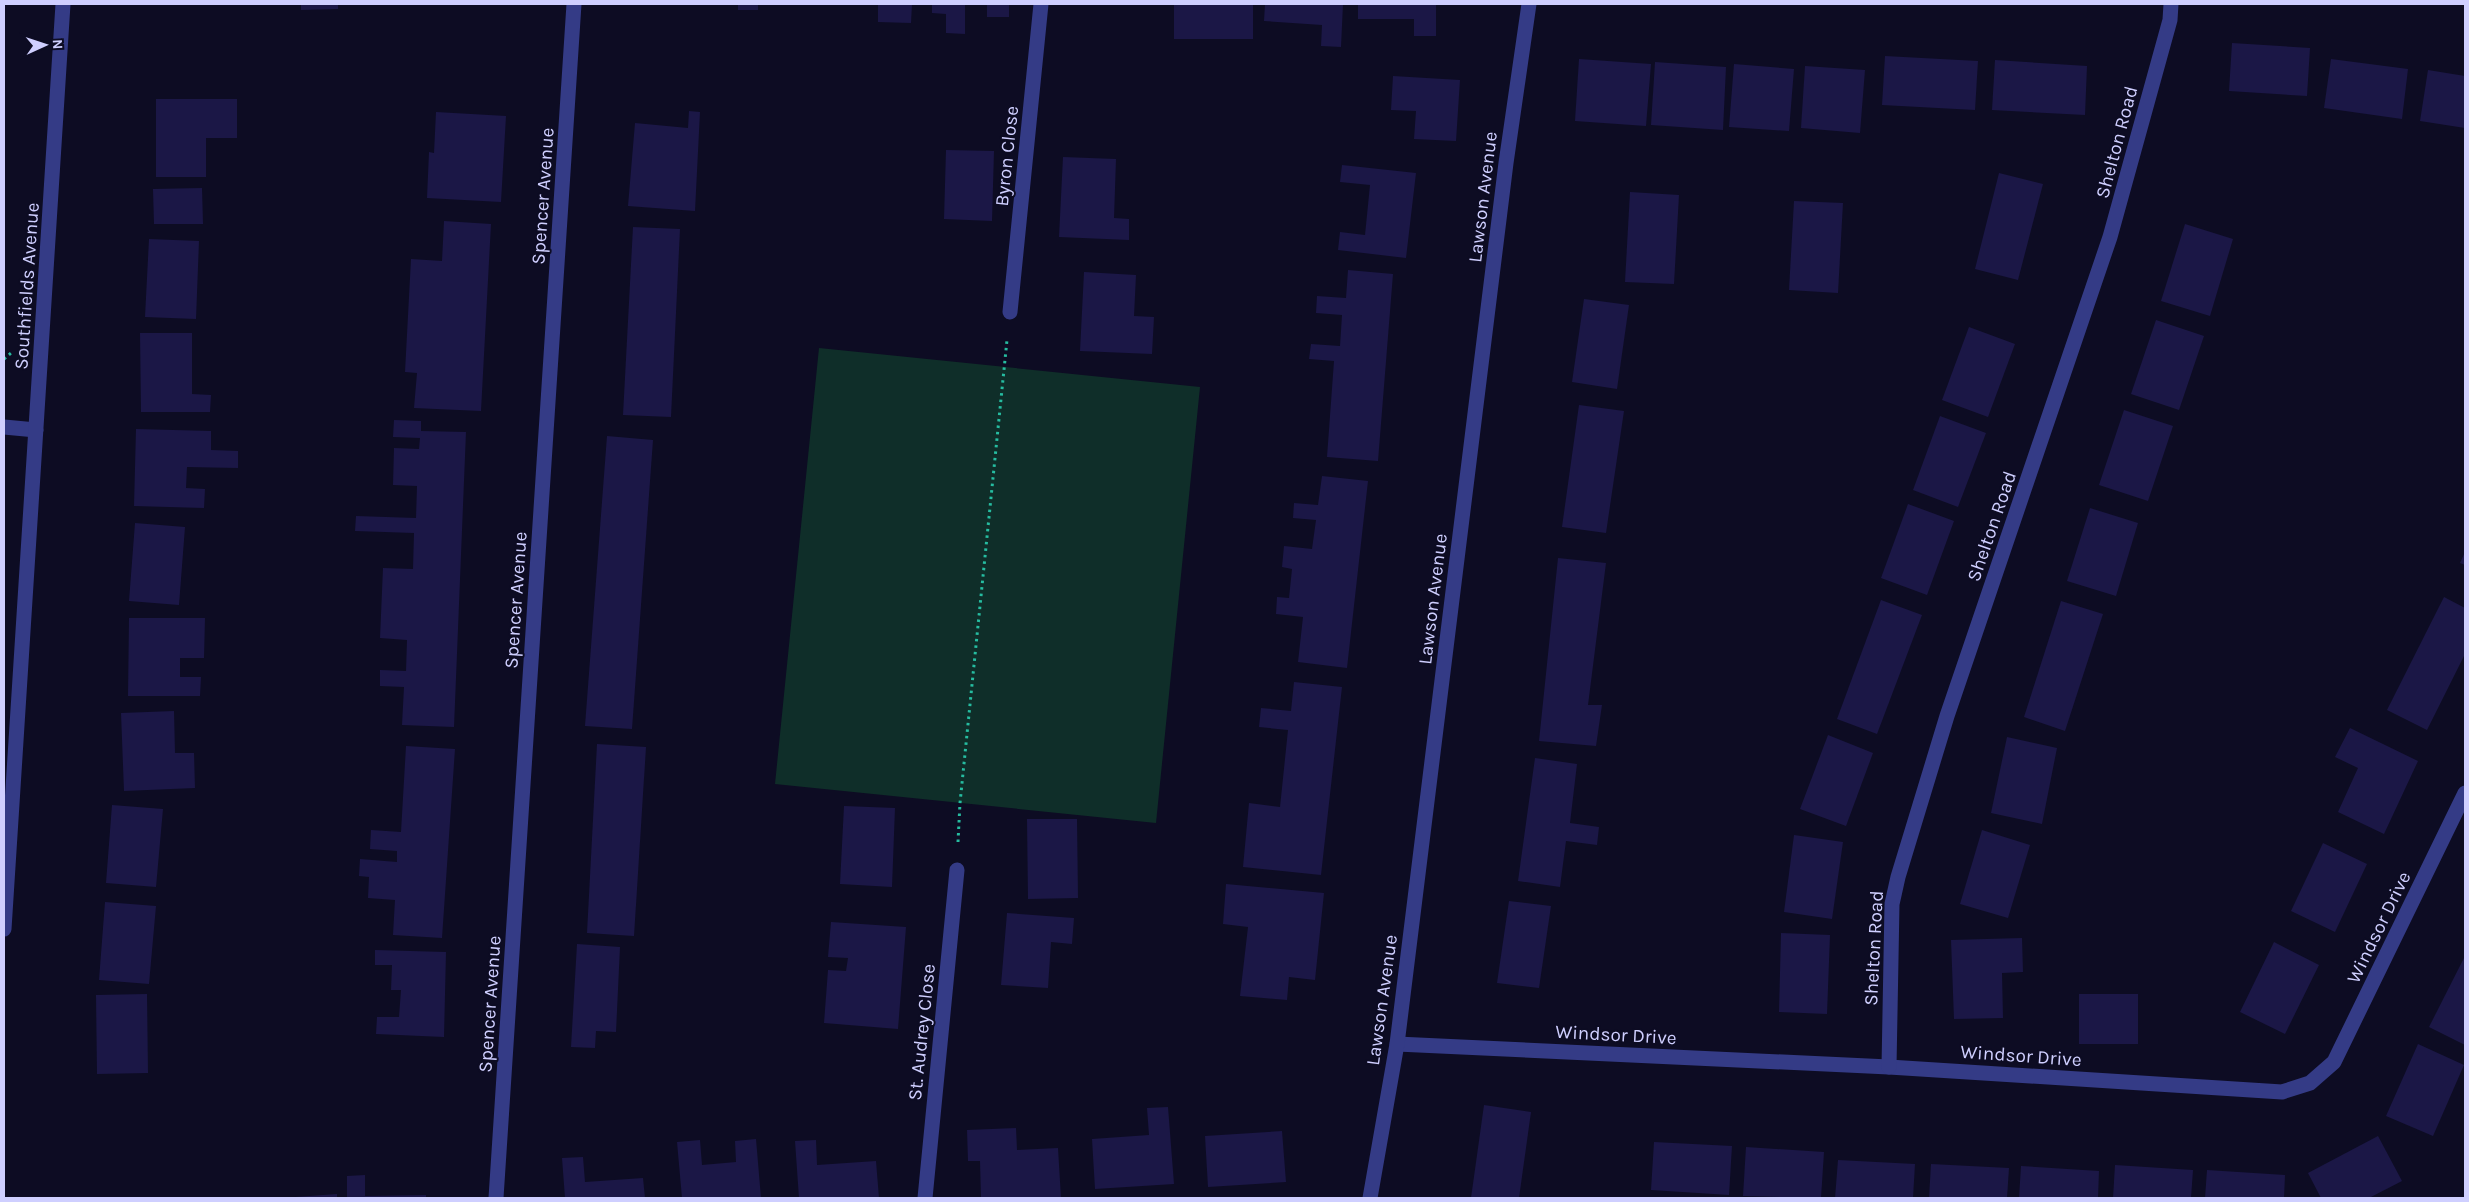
<svg xmlns="http://www.w3.org/2000/svg" width="2469" height="1202" font-family="Karla,sans-serif">
	<style>
		.green { fill: #0f2e29 }
		.building { fill: #1b1746 }
		.lines { fill: none; stroke-linecap: round; stroke-linejoin: round }
		.path { stroke: #26bca0; stroke-width: 3; stroke-dasharray: 2.5 4; stroke-linecap: butt }
		.street { stroke: #343b86; stroke-width: 15 }
		.labels { text-anchor: middle; stroke-width: 4; stroke-linejoin: round; paint-order: stroke }
		.street-label { font-size: 19px; fill: #cfcfff; stroke: #0d0c23 }
	</style>
	<rect width="100%" height="100%" fill="#0d0c23"/>
	<path class="green" d="M819,348l381,39 -44,436 -381,-39z"/>
	<g class="building">
		<path d="M301,4h37v5l-37,1z"/>
		<rect x="738" y="4" width="20" height="6"/>
		<path d="M878,4h34l-1,19 -33,-1z"/>
		<path d="M932,4h33v30l-19,-1v-19l-14,-1z"/>
		<rect x="987" y="4" width="22" height="13"/>
		<rect x="1174" y="4" width="79" height="35"/>
		<path d="M1265,4h78l-2,43 -20,-1 1,-21 -58,-4z"/>
		<path d="M1358,4h78v32h-22v-17h-56z"/>
		<path d="M2232,43l78,5 -3,48 -78,-5z"/>
		<path d="M1885,56l93,5 -3,49 -93,-5z"/>
		<path d="M1579,59l72,5 -5,62 -71,-5z"/>
		<path d="M2331,59l77,10 -6,50 -78,-11z"/>
		<path d="M1995,60l92,6 -2,49 -93,-5z"/>
		<path d="M1655,62l71,5 -3,63 -72,-5z"/>
		<path d="M1734,64l60,5 -5,62 -60,-4z"/>
		<path d="M1805,66l60,4 -5,63 -59,-5z"/>
		<path d="M2428,70l37,6v52l-45,-7z"/>
		<path d="M1393,76l67,4 -4,61 -42,-2 2,-28 -25,-1z"/>
		<path d="M156,99h81v39h-31v39h-50z"/>
		<path d="M689,111l11,1 -5,99 -67,-5 7,-83 53,5z"/>
		<path d="M436,112l70,4 -5,86 -74,-4 2,-46 5,1z"/>
		<path d="M946,150l48,1 -2,70 -48,-2z"/>
		<path d="M1063,157l53,2 -2,59 15,1v21l-70,-3z"/>
		<path d="M1342,165l74,8 -10,85 -68,-8 2,-18 25,3 5,-50 -30,-3z"/>
		<path d="M1999,173l44,11 -25,96 -43,-11z"/>
		<path d="M202,188l1,36h-49l-1,-35z"/>
		<path d="M1630,192l49,3 -5,89 -49,-2z"/>
		<path d="M1794,201l49,2 -5,90 -49,-3z"/>
		<path d="M444,221l47,3 -10,187 -67,-3 3,-35 -12,-1 6,-113 31,2z"/>
		<path d="M2185,224l48,15 -23,77 -49,-15z"/>
		<path d="M633,227l47,2 -9,188 -48,-2z"/>
		<path d="M149,239l50,2 -3,78 -51,-2z"/>
		<path d="M1348,270l45,4 -15,187 -51,-4 7,-96 -25,-2 2,-15 29,2 2,-31 -26,-2 1,-17 29,2z"/>
		<path d="M1084,272l52,3 -2,41 20,1 -2,37 -72,-3z"/>
		<path d="M1584,299l45,6 -12,84 -45,-7z"/>
		<path d="M2156,320l48,16 -25,74 -48,-16z"/>
		<path d="M1969,327l46,17 -27,73 -46,-17z"/>
		<path d="M140,333h52v61l19,1 -1,17h-69z"/>
		<path d="M1579,405l45,6 -18,122 -44,-6z"/>
		<path d="M2124,410l49,16 -25,75 -49,-16z"/>
		<path d="M1940,416l46,17 -28,74 -45,-17z"/>
		<path d="M394,420l27,1v10l45,1 -12,295 -52,-2 2,-38 -24,-1v-16l26,1 1,-31 -27,-2 3,-70 30,1 1,-36 -59,-2 1,-15 60,2 1,-32 -24,-1 1,-37 25,1 1,-11 -27,-1z"/>
		<path d="M136,429l75,2v19l27,1v17l-51,-1 -1,21 19,1 -1,19 -70,-2z"/>
		<path d="M607,436l46,4 -21,289 -47,-3z"/>
		<path d="M1322,476l46,5 -21,187 -49,-6 5,-45 -27,-3 1,-17 12,1 3,-29 -10,-2 2,-21 28,3 4,-29 -23,-2 1,-15 24,2z"/>
		<path d="M1908,504l46,17 -27,74 -46,-17z"/>
		<path d="M2090,508l48,15 -22,73 -49,-15z"/>
		<path d="M135,523l50,4 -6,78 -50,-4z"/>
		<path d="M2465,552v13l-5,-2z"/>
		<path d="M1558,558l48,5 -18,142h14l-6,41 -57,-5z"/>
		<path d="M2444,597l21,11v46l-38,76 -40,-20z"/>
		<path d="M1881,600l41,15 -45,119 -40,-15z"/>
		<path d="M2061,601l42,13 -38,117 -41,-14z"/>
		<path d="M129,618h76l-1,40h-24v19h21l-1,19h-72z"/>
		<path d="M1294,682l48,5 -21,188 -78,-8 6,-64 31,4 8,-77 -29,-3 2,-19 30,3z"/>
		<path d="M174,711l1,42h19l1,35 -71,3 -3,-78z"/>
		<path d="M2350,728l68,33 -34,73 -46,-22 20,-44 -23,-11z"/>
		<path d="M1828,735l45,18 -27,73 -46,-17z"/>
		<path d="M2007,737l50,11 -15,76 -51,-11z"/>
		<path d="M597,744l49,3 -12,189 -47,-3z"/>
		<path d="M406,746l49,3 -13,189 -49,-3 2,-35 -27,-2 1,-21 -10,-1 1,-17 37,3v-11l-27,-2 1,-19 30,2z"/>
		<path d="M1535,758l42,6 -7,59 29,4 -2,18 -31,-4 -6,46 -42,-6z"/>
		<path d="M112,805l51,4 -7,78 -50,-4z"/>
		<path d="M844,806l51,2 -3,79 -52,-3z"/>
		<path d="M1027,819h50l1,79 -50,1z"/>
		<path d="M1982,830l48,15 -22,73 -48,-14z"/>
		<path d="M1794,835l49,7 -11,77 -48,-7z"/>
		<path d="M2323,843l44,21 -32,68 -44,-21z"/>
		<path d="M1226,884l98,9 -9,87 -26,-3 -2,23 -47,-4 8,-69 -25,-3z"/>
		<path d="M1509,901l42,5 -12,82 -42,-5z"/>
		<path d="M105,902l51,4 -7,78 -50,-4z"/>
		<path d="M1007,913l67,5 -2,26 -21,-2 -3,46 -47,-3z"/>
		<path d="M831,922l75,5 -8,102 -74,-6 4,-53 18,1 2,-13 -20,-1z"/>
		<path d="M1781,933l49,2 -3,79 -48,-2z"/>
		<path d="M2022,938l1,34 -21,1 1,45 -49,1 -3,-79z"/>
		<path d="M2274,942l45,23 -34,69 -45,-22z"/>
		<path d="M577,944l43,3 -4,85 -20,-1 -1,17 -24,-1z"/>
		<path d="M375,950l71,2 -2,85 -68,-3 1,-17h22l2,-27h-10l1,-25h-17z"/>
		<path d="M2465,956v89l-36,-18z"/>
		<path d="M147,994l1,79 -51,1 -1,-79z"/>
		<rect x="2079" y="994" width="59" height="50"/>
		<path d="M2418,1044l46,21 -31,71 -47,-20z"/>
		<path d="M1484,1105l47,7 -12,86h-48z"/>
		<path d="M1168,1107l6,77 -79,5 -3,-50 57,-4 -2,-27z"/>
		<path d="M1016,1128l1,22 41,-2 3,50h-80l-1,-37h-12l-1,-31z"/>
		<path d="M1282,1131l4,51 -78,5 -3,-51z"/>
		<path d="M2378,1136l24,45 -33,17h-48l-13,-25z"/>
		<path d="M756,1139l5,59h-79l-5,-56 23,-2 2,25 34,-3 -1,-21z"/>
		<path d="M816,1140l1,25 59,-4 3,37h-80l-4,-57z"/>
		<path d="M1654,1142l78,4 -3,49 -78,-5z"/>
		<path d="M1746,1147l78,5 -3,46 -78,-2z"/>
		<path d="M583,1157l2,25 58,-4 2,20h-80l-3,-40z"/>
		<path d="M1838,1160l77,4 -2,34h-78z"/>
		<path d="M1931,1164l78,4 -2,30h-78z"/>
		<path d="M2115,1165l78,5 -2,28h-78z"/>
		<path d="M2021,1166l78,5 -1,27h-79z"/>
		<path d="M2207,1170l78,5 -1,23h-79z"/>
		<path d="M365,1175v21l61,-1v3h-79v-22z"/>
		<path d="M337,1194v4h-42v-1z"/>
	</g>
	<g class="lines">
		<g class="path">
			<path d="M4,359l7,-6"/>
			<path d="M958,842l2,-39 47,-463"/>
		</g>
		<g class="street">
			<path d="M1010,312l31,-308"/>
			<path d="M4,427l32,3"/>
			<path d="M4,929l59,-925"/>
			<path d="M1397,1044l492,23 393,25 28,-9 24,-21 131,-269"/>
			<path d="M1889,1067l3,-163 6,-27 49,-161 163,-479 60,-217 1,-16"/>
			<path d="M496,1198l78,-1194"/>
			<path d="M925,1198l32,-328"/>
			<path d="M1370,1198l27,-154 109,-881 23,-159"/>
		</g>
	</g>
	<g class="labels">
		<g class="street-label">
			<text transform="translate(2116 142) rotate(-75)" y="7">Shelton Road</text>
			<text transform="translate(1006 156) rotate(-84)" y="7">Byron Close</text>
			<text transform="translate(542 196) rotate(-86)" y="7">Spencer Avenue</text>
			<text transform="translate(1482 197) rotate(-83)" y="7">Lawson Avenue</text>
			<text transform="translate(26 286) rotate(-86)" y="7">Southfields Avenue</text>
			<text transform="translate(1991 526) rotate(-71)" y="7">Shelton Road</text>
			<text transform="translate(1432 599) rotate(-83)" y="7">Lawson Avenue</text>
			<text transform="translate(515 600) rotate(-86)" y="7">Spencer Avenue</text>
			<text transform="translate(2378 927) rotate(-64)" y="7">Windsor Drive</text>
			<text transform="translate(1873 948) rotate(-87)" y="7">Shelton Road</text>
			<text transform="translate(1381 1000) rotate(-82)" y="7">Lawson Avenue</text>
			<text transform="translate(489 1004) rotate(-86)" y="7">Spencer Avenue</text>
			<text transform="translate(921 1032) rotate(-84)" y="7">St. Audrey Close</text>
			<text transform="translate(1616 1034) rotate(3)" y="7">Windsor Drive</text>
			<text transform="translate(2021 1055) rotate(4)" y="7">Windsor Drive</text>
		</g>
	</g>
	<rect width="2469" height="1202" fill="none" stroke="#cfcfff" stroke-width="10"/>
	<g transform="translate(45 45) rotate(87)" stroke="#0d0c23" stroke-width="4" paint-order="stroke">
	<path d="M0-4L9 19L0 12L-9 19Z" fill="#cfcfff"/>
	<text y="-8" font-size="14" font-weight="bold" text-anchor="middle" fill="#cfcfff">N</text>
	</g>
</svg>
